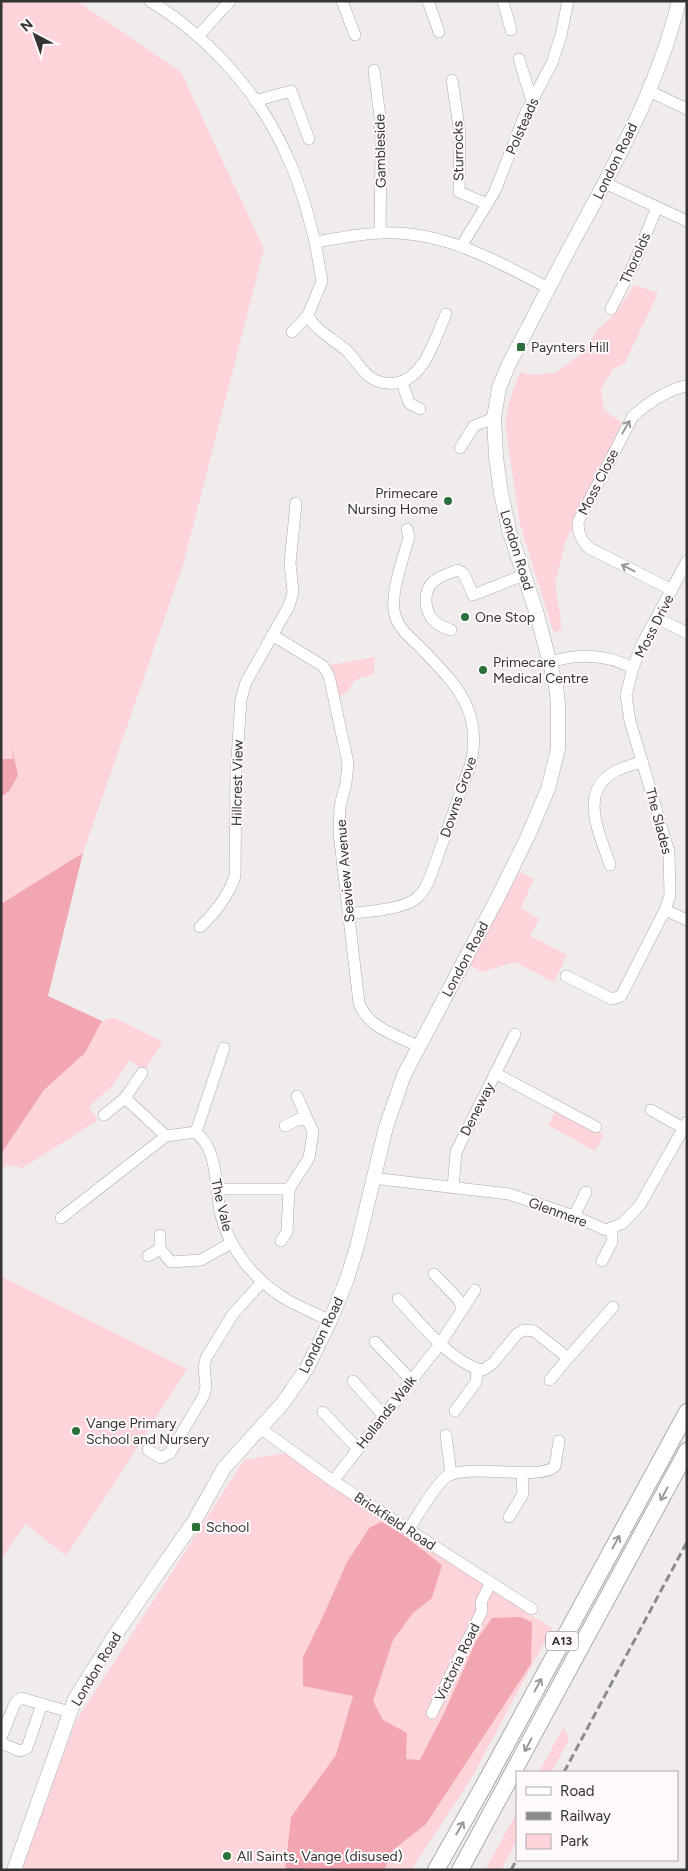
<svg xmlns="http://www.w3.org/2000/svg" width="688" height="1871" font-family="Figtree,sans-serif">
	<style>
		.green { fill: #fcd4d9 }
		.forest { fill: #f2a6b2 }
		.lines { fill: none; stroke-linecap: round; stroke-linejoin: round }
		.minor-casing { stroke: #aea9aa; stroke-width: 12 }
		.major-casing { stroke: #aea9aa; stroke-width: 15 }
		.highway-casing { stroke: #aea9aa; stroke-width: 18 }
		.minor { stroke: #fff; stroke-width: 11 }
		.major { stroke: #fff; stroke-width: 14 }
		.highway { stroke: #fff; stroke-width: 16 }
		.rail { stroke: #8e8b8b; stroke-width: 3; stroke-dasharray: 8 4; stroke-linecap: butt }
		.oneway { stroke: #9a9999 }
		.poi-dot { fill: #2b6f3a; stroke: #fef9fa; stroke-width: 2 }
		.labels { text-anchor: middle; stroke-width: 4; stroke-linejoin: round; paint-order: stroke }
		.shield { fill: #fef9fa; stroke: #716e6f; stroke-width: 1 }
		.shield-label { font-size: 12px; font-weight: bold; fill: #353333 }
		.street-label { font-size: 14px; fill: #353333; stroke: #fef9fa }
		.poi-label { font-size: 14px; fill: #353333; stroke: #fef9fa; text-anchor: start }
	</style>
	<rect width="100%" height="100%" fill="#f1ecec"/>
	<g class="green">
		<path d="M1,1h76l104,71 83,177 -81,316 -100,288 -82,227z"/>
		<path d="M634,285l24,8 -33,70 -12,6 -12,20 3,21 18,13 -56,118 -11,41 7,47 -8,5 -34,-110 -15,-101 5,-24 10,-27 12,3 23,-2 29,-21 12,-21 20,-18z"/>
		<path d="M375,657l-1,17 -19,6 -9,13 -7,3 -9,-31z"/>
		<path d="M520,872l14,7 -13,29 18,11 -9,17 37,19 -13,27 -39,-20 -33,10 -14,-8z"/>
		<path d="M113,1017l50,25 -19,29 -14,-11 -17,25 -24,22 9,13 -75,48 -15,-3 -7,4v-15l43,-64 41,-37 17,-32z"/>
		<path d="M557,1109l47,25 -9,17 -47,-26z"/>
		<path d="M1,1276l186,93 -76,120 -45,67 -41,-32 -24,36z"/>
		<path d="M286,1453l228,152 38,23 -81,151 -60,91h-390l55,-149 168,-261z"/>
		<path d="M564,1726l5,13 -17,33h-13z"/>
		<path d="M517,1812v28l-16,30h-16z"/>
	</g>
	<g class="forest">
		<path d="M11,746l7,29 -8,15 -9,7v-35l2,-3h10z"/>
		<path d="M83,853l-35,143 54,25 -17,32 -41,37 -43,64v-250z"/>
		<path d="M382,1522l24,15 36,28 -10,33 -19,15 -20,27 -20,61 10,19 24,13 -1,26 14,1 25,-49 31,-70 16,-23 28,-1 12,5 -1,42 -105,160 -33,26 -9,20h-99l6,-53 45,-62 17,-59 -50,-10v-29l21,-43 23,-52 23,-35z"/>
	</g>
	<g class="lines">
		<defs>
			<g id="minor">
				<path d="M150,1c58,35 110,93 137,155 13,27 21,57 28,86 21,-3 43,-8 65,-9 61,-3 116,27 168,55"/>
				<path d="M342,1l13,34"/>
				<path d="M428,1l11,31"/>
				<path d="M503,1l8,29"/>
				<path d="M198,36l32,-35"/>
				<path d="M519,59l13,42"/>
				<path d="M374,70l6,47 1,30 -1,86"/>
				<path d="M452,80l8,54 -1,58 28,12"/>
				<path d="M649,91l38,18"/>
				<path d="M255,101l36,-10 18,48"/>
				<path d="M605,183l82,38"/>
				<path d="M315,242l7,39 -14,34c6,15 27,25 39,36 8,8 14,19 23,26 8,6 17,7 26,6 29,-5 39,-45 50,-69"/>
				<path d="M462,245l33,-54 31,-79 26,-49 9,-28 7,-34"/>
				<path d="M611,309l22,-43 24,-59"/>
				<path d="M292,332l16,-17"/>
				<path d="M402,382l7,21 11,6"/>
				<path d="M460,448l14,-22 20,-8"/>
				<path d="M672,590l-83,-42c-8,-8 -11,-15 -11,-26l55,-106c14,-12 35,-27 54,-30"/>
				<path d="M657,618l30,15"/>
				<path d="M451,630c-6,-2 -12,-4 -17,-9 -10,-10 -11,-30 -1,-39 6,-6 17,-9 25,-12l6,4 9,21 51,-20"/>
				<path d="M272,635l51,31 6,10 19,87 -2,20 -6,23 -1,27 20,170c9,25 37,32 59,43"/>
				<path d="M551,662c28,-9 55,-8 82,6l9,-24 45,-83"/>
				<path d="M610,865c-10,-31 -33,-74 6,-94 8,-4 17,-6 26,-10"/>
				<path d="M665,910l22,10"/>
				<path d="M348,914c19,-3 54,-4 69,-16 7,-6 11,-15 14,-23l40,-112c12,-56 -18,-81 -53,-118 -9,-8 -20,-18 -23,-30 -6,-20 9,-58 14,-78l-2,-8"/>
				<path d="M200,927c16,-15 28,-30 35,-51l1,-102 5,-75 5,-17 43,-76 4,-14 -3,-29 6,-60"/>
				<path d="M566,976l46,23 9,-3 44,-86 5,-15 -1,-43 -39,-131 -4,-26 7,-27"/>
				<path d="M224,1048l-28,84c3,4 8,8 10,12 10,15 11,49 14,67 8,38 36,71 69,90 13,7 28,13 41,20"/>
				<path d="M495,1073l101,54"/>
				<path d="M125,1098l41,38"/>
				<path d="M651,1110l32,18"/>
				<path d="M104,1115l21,-17 17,-25"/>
				<path d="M285,1126l14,-7 9,2"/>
				<path d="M372,1178l137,16 65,22 32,14 17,-7 17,-18 47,-83"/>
				<path d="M453,1188l3,-36 59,-118"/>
				<path d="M218,1189h71l20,-31 4,-26 -16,-36"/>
				<path d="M574,1216l12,-24"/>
				<path d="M61,1218l105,-82 30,-4"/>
				<path d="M160,1235v14l11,13 30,-2 30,-17"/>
				<path d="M281,1241l6,-9 2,-43"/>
				<path d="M148,1256l12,-7"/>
				<path d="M602,1261l10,-19v-14"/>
				<path d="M434,1274l24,25 5,10"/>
				<path d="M398,1299c20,22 56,66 85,71l10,-7 24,-29 7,-4 10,1 34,27 -18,22"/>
				<path d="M375,1342l36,38"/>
				<path d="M568,1358l45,-51"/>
				<path d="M353,1381l31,35"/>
				<path d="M455,1411l21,-29 1,-13"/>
				<path d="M323,1412l35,37"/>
				<path d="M260,1428l73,53 199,128"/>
				<path d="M446,1435l5,39"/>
				<path d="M148,1450l13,8 9,-5 34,-58 2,-9 -2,-19 2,-9 27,-44 29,-32"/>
				<path d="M333,1481l107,-137 35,-54"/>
				<path d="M509,1517l14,-23 -1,-21"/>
				<path d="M408,1530c9,-13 27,-45 38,-53 21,-15 95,5 109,-11l4,-25"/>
				<path d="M432,1713l50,-102 -1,-9 9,-18"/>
				<path d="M1,1738l14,-35 6,-5 49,14"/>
				<path d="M1,1743l19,8 7,-3 15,-44"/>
			</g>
			<path id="major" d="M14,1870l61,-171 40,-64 80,-115 29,-52 59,-65 24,-35 23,-47 17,-42 10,-32 29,-120 18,-52 95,-180 29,-59 20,-47 10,-40v-45l-2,-18 -20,-75 -27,-81 -8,-37 -5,-36 -2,-39 5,-30 10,-24c22,-42 43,-83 65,-124 42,-77 84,-154 105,-239"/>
			<g id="highway">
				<path d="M436,1870l47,-83 204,-375"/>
				<path d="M460,1870l227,-419"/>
			</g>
		</defs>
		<use href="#minor" class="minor-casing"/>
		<use href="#major" class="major-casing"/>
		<use href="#highway" class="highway-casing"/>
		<use href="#minor" class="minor"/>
		<use href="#major" class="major"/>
		<use href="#highway" class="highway"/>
		<g class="rail">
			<path d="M564,1772l123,-230"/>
			<path d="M511,1870l6,-11"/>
		</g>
	</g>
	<defs><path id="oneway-shaft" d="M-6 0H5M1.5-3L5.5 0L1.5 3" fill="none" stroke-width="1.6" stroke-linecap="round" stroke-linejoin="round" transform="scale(1.25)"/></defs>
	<g class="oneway">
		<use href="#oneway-shaft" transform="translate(626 427) rotate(-60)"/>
		<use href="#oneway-shaft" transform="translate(628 568) rotate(-153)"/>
		<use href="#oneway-shaft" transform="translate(664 1494) rotate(118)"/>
		<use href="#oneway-shaft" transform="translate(616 1542) rotate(-61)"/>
		<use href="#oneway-shaft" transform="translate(538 1685) rotate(-62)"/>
		<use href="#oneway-shaft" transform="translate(528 1745) rotate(118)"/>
		<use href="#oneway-shaft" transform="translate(460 1828) rotate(-60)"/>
	</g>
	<g class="poi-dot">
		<rect x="516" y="342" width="10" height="10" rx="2.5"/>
		<circle cx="448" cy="501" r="5"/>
		<circle cx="465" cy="617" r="5"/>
		<circle cx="483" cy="670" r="5"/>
		<circle cx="76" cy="1431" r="5"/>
		<rect x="191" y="1522" width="10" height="10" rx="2.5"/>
		<circle cx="227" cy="1856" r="5"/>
	</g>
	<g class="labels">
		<rect class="shield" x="546" y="1631.5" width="32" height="19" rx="4"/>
		<g class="shield-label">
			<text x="562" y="1645">A13</text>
		</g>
		<g class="street-label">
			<text transform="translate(522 126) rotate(-66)" y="5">Polsteads</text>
			<text transform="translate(380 151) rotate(-91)" y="5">Gambleside</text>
			<text transform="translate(458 151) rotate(-91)" y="5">Sturrocks</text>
			<text transform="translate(615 161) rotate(-64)" y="5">London Road</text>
			<text transform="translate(635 258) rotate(-66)" y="5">Thorolds</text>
			<text transform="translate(598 482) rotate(-63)" y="5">Moss Close</text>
			<text transform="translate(517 550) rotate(73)" y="5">London Road</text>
			<text transform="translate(654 626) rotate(-63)" y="5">Moss Drive</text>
			<text transform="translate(237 783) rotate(-89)" y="5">Hillcrest View</text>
			<text transform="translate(458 797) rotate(-71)" y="5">Downs Grove</text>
			<text transform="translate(659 821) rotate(75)" y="5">The Slades</text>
			<text transform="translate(345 871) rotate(-95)" y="5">Seaview Avenue</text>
			<text transform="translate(465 959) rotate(-62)" y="5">London Road</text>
			<text transform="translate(477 1109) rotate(-63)" y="5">Deneway</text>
			<text transform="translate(222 1205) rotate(77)" y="5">The Vale</text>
			<text transform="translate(558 1212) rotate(20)" y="5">Glenmere</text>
			<text transform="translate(321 1335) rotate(-64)" y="5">London Road</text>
			<text transform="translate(386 1412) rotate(-52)" y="5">Hollands Walk</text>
			<text transform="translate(395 1521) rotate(33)" y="5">Brickfield Road</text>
			<text transform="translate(457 1662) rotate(-64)" y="5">Victoria Road</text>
			<text transform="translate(96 1669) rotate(-59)" y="5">London Road</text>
		</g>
		<g class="poi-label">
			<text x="531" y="352">Paynters Hill</text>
			<text x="438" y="498" text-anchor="end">Primecare<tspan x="438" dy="16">Nursing Home</tspan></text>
			<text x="475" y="622">One Stop</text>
			<text x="493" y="667">Primecare<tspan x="493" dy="16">Medical Centre</tspan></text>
			<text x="86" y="1428">Vange Primary<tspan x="86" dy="16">School and Nursery</tspan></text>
			<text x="206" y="1532">School</text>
			<text x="237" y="1861">All Saints, Vange (disused)</text>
		</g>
	</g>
	<rect width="688" height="1871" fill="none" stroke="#353333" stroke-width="5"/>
	<rect x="516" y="1771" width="162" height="90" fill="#fef9fa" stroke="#aeaaaa"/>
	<rect x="526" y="1787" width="25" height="8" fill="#ffffff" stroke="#aeaaaa"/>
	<text x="560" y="1796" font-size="15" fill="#353333">Road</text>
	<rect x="526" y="1812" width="25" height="8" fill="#8e8b8b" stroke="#aeaaaa"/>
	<text x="560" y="1821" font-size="15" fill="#353333">Railway</text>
	<rect x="526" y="1834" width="25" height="15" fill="#fcd4d9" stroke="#aeaaaa"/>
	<text x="560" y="1846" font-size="15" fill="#353333">Park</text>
	<g transform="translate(35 35) rotate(319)" stroke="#fef9fa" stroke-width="4" paint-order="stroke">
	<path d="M0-4L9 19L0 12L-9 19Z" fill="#353333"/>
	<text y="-8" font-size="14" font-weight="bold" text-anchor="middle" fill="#353333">N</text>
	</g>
</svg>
